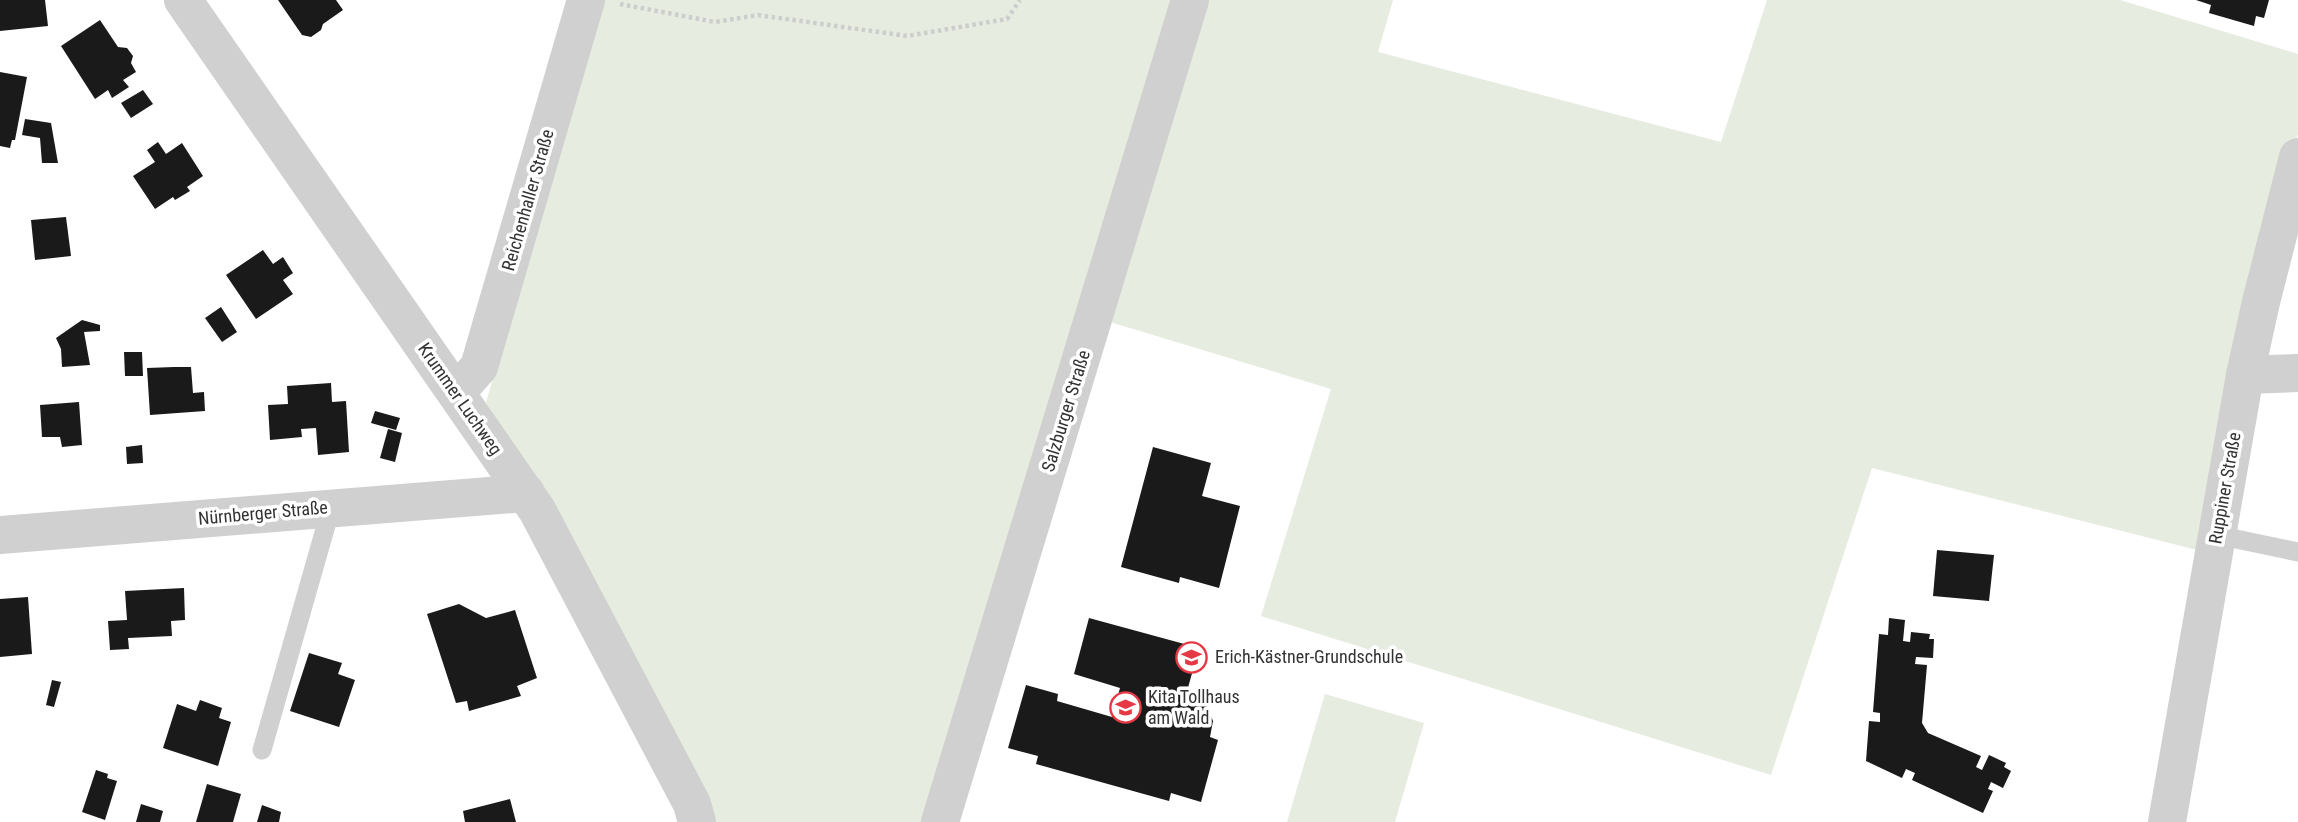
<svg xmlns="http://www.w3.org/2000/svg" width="2298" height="822" font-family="'Roboto Condensed',sans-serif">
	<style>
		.green { fill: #e6ecdf }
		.building { fill: #1a1a1a }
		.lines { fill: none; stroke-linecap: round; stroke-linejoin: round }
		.path { stroke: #cdcdcd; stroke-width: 4.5; stroke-dasharray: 3.5 3.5; stroke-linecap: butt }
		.lane { stroke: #d0d0d0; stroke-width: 19 }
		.street { stroke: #d0d0d0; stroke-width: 38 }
		.labels { text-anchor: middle; stroke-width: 7; stroke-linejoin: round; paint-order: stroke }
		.street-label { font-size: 18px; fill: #333; stroke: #fff }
		.poi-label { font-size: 18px; fill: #333; stroke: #fff; text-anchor: start }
	</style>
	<rect width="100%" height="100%" fill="#fff"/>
	<g class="green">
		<path d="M603,0h790l-15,52 343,90 46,-142h353l178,54v79l-63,247 -30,172 -333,-84 -101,307 -510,-159 70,-227 -244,-74 -156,507h-219l-7,-28 -219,-392z"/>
		<path d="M1325,694l99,29 -29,99h-108z"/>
	</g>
	<g class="building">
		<path d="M0,0h45l3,26 -48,5z"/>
		<path d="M278,0h58l7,10 -20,14 -2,6 -10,7 -9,-2z"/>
		<path d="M2196,0h73l-5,18 -8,-2 -2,10 -45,-13 2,-8z"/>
		<path d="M100,20l18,27 9,1 6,8 -2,7 5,9 -13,8 6,7 -17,11 -4,-8 -13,9 -34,-53z"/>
		<path d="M0,72l27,5 -12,63h-3l-2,8 -10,-2z"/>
		<path d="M143,90l10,14 -22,14 -10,-15z"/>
		<path d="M25,119l26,4 7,40h-16l-2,-25 -18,-3z"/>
		<path d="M158,142l8,12 16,-11 21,33 -16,11 3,4 -15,9 -2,-3 -18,12 -22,-33 22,-14 -8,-12z"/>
		<path d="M66,217l5,39 -36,4 -4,-40z"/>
		<path d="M263,250l10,14 10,-7 10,16 -10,7 10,14 -37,25 -30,-44z"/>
		<path d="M221,307l16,25 -15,10 -17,-24z"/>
		<path d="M82,320l18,5v6l-16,1 6,33 -28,2 -1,-18 -5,-11z"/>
		<path d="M124,352h18l1,24h-18z"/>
		<path d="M174,367h17l2,26 11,-1 1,19 -55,4 -3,-47z"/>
		<path d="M331,383l1,19 14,-1 3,51 -31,3 -2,-27 -15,1 1,8 -32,3 -2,-35 20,-1 -1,-18z"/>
		<path d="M79,402l3,43 -20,2 -2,-10h-18l-2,-32z"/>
		<path d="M375,411l25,7 -4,12 -25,-7z"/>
		<path d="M388,429l14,4 -7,29 -15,-4z"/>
		<path d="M142,445l1,18 -16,1 -1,-17z"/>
		<path d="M1153,447l58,16 -9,33 38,10 -21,82 -39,-11 -1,6 -58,-16z"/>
		<path d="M1937,550l57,5 -5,46 -56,-5z"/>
		<path d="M184,588l1,32 -14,1 1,15 -44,2 1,11 -19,1 -2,-29 19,-1 -2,-29z"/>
		<path d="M28,597l4,57 -32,3v-58z"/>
		<path d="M459,604l27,14 29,-8 22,68 -20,8 4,10 -52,15 -2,-10 -11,2 -29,-89z"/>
		<path d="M1089,618l110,30 -13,47 12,4 9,7 6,15 -3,16 8,3 -17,62 -30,-9 -2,8 -133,-37 2,-8 -30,-8 18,-63 32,9 -1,7 55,16 8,-29 -46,-14z"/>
		<path d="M1889,618l16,2 -2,21 7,1 1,-10 19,2 -1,5h5l-1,19 -17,-1 -1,7 12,1 -5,58 6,10 53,23 -5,11 6,3 7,-15 17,8 -2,4 7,4 -8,17 -12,-6 -3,7 5,2 -10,22 -71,-33 3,-7 -9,-4 -4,9 -36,-17 3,-40 11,1v-9l-7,-1 6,-78 9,1z"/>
		<path d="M309,653l33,10 -4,11 17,6 -16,47 -49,-16z"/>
		<path d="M52,680l9,2 -7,25 -8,-2z"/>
		<path d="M200,700l22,8 -3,10 12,4 -13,44 -55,-18 14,-44 19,7z"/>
		<path d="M96,770l12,4 -1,4 10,3 -12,39 -23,-8z"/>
		<path d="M207,784l34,10 -8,28h-37z"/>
		<path d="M510,799l6,23h-51l-2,-11z"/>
		<path d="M141,804l22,7 -3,11h-24z"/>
		<path d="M262,805l19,7 -2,10h-22z"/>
	</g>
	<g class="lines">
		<path class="path" d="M620,4l95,18 43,-7 149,21 100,-17 13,-19"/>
		<g class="lane">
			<path d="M2217,535l81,17"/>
			<path d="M262,750l69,-242"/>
		</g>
		<g class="street">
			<path d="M183,0l354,510 155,294 5,18"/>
			<path d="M2245,375l53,-2"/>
			<path d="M456,393l23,-26 107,-367"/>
			<path d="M0,535l526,-42"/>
			<path d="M940,822l250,-822"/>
			<path d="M2167,822l78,-447 16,-73 37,-145"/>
		</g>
	</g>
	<defs>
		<symbol id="school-ring" viewBox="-11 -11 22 22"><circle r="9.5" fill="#fff" stroke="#e63946" stroke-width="1.5"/><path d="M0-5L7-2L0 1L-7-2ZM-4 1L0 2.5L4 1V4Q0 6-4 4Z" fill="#e63946"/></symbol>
	</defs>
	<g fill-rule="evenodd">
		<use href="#school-ring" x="1174" y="640" width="35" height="35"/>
		<use href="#school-ring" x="1108" y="690" width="35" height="35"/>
	</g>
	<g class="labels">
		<g class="street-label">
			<text transform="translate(528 200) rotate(-74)" y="6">Reichenhaller Straße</text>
			<text transform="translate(460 399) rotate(55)" y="6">Krummer Luchweg</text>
			<text transform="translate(1066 411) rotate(-73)" y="6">Salzburger Straße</text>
			<text transform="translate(2225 488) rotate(-80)" y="6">Ruppiner Straße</text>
			<text transform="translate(263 513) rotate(-5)" y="6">Nürnberger Straße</text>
		</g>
		<g class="poi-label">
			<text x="1215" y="663">Erich-Kästner-Grundschule</text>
			<text x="1148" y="703">Kita Tollhaus<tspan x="1148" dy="21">am Wald</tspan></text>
		</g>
	</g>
</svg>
